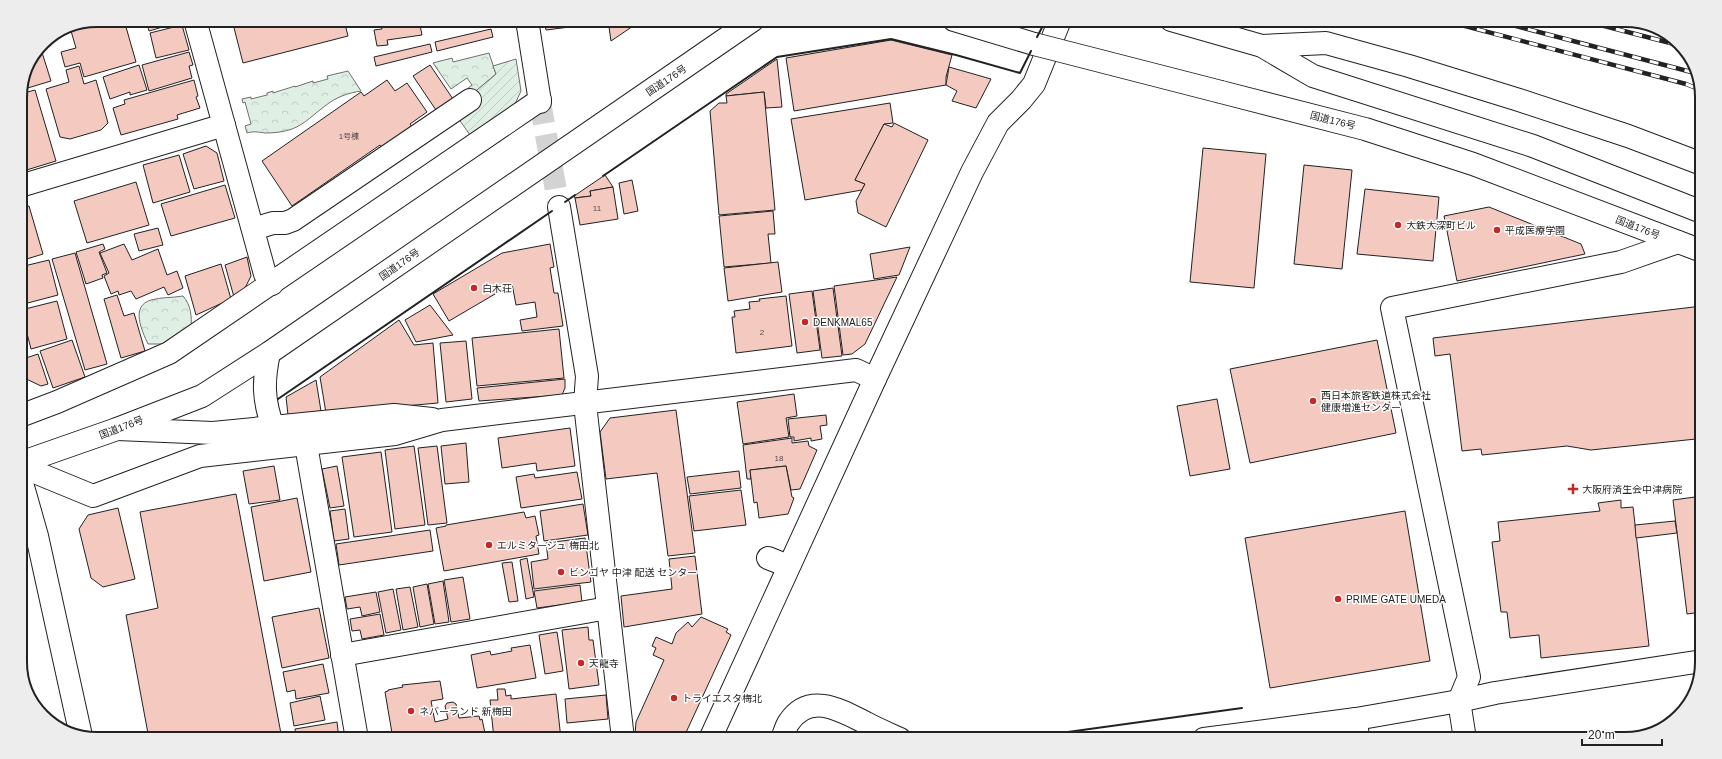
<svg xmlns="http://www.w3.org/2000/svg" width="1722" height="759" font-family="Arial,'Noto Sans JP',sans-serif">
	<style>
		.forest { fill: url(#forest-crowns); stroke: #6f6f6f }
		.garden { fill: url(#garden-furrows); stroke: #6f6f6f }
		.building { fill: #f3c9c0; stroke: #222 }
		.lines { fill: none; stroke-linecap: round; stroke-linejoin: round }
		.minor-tunnel { stroke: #d3d3d3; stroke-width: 22; stroke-dasharray: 22 11; stroke-linecap: butt }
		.minor-casing { stroke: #222; stroke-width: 24 }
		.highway-casing { stroke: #222; stroke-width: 24 }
		.minor { stroke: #fff; stroke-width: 22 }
		.highway { stroke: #fff; stroke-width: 22 }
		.rail-casing { stroke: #222; stroke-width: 4.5 }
		.rail { stroke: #fff; stroke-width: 3; stroke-dasharray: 9; stroke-linecap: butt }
		.highway-bridge-casing { stroke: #222; stroke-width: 24; stroke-linecap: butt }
		.highway-bridge { stroke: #fff; stroke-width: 22 }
		.wall { stroke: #222; stroke-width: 2 }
		.poi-dot { fill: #c62828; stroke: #fff; stroke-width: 1.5 }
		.labels { text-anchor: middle; stroke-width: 3; stroke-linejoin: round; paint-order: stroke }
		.number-label { font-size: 8px; fill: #564c4a }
		.street-label { font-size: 10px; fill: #222; stroke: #fff }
		.poi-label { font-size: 10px; fill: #222; stroke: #fff; text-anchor: start }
		.rim { fill: none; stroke: #222; stroke-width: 2 }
	</style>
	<defs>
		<pattern id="forest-crowns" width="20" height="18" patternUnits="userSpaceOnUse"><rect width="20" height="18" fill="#e0efe3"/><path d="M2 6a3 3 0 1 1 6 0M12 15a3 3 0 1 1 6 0" fill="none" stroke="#c0cdc2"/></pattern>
		<pattern id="garden-furrows" width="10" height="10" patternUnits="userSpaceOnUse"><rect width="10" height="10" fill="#e0efe3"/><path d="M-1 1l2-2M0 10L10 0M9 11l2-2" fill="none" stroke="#c0cdc2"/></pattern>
	</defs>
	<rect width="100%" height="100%" fill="#fff"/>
	<g class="forest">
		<path d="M489,53l7,21 -25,21 -4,-6 5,-4 -5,-7 -16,11 -18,-26 19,-5 1,4z"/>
		<path d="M348,71l13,20c-13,2 -25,6 -36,15 -11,8 -20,18 -33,23 -8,3 -18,4 -27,4 -7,-1 -11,-2 -18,0l-2,-7 6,-2 -6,-22 -2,1 -1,-4 9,-2v2l16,-4v-2l6,-2v2l22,-7v1l18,-6v2l15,-4 -1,-3z"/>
		<path d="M183,296c8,9 9,21 8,32l-26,16h-17c-6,-13 -18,-38 3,-44 10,-3 21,-2 32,-4z"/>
	</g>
	<path class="garden" d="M516,59l5,32 -6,13 -45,31 -12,-17 13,-23 25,-21 -3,-8z"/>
	<g class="building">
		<path d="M109,20h15l12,42 -52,15 -4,-14 -15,4 -4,-15 15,-4 -5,-17z"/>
		<path d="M146,20h33l1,2 -31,9z"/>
		<path d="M232,20h112l4,16 -105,27z"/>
		<path d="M380,20h39l3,15 -35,5 1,5 -11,1 -3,-16 8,-1z"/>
		<path d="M544,20h49v4l-47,6z"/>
		<path d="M608,20h34l-31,21z"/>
		<path d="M182,25l7,25 -33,8 -6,-25z"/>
		<path d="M491,29l2,8 -56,14 -2,-9z"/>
		<path d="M891,40l61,15 -6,22v8l-152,26 -8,-53z"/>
		<path d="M430,44l2,8 -56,14 -2,-9z"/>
		<path d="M40,46l11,35 -30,9 7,-27z"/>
		<path d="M189,52l4,13 -4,1 3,12 -43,13 -7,-26z"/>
		<path d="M777,59l5,48 -16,1 -2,-16 -38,4v-2z"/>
		<path d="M139,65l8,25 -17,5v-3l-20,7 -7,-22z"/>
		<path d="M430,65l25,37 -17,11 -25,-37z"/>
		<path d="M79,66l5,18 12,-4 12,43 -7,7 -31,9 -10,-2 -14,-48 23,-7 -3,-12z"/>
		<path d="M949,67l42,12 -15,29 -24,-7 5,-10 -11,-6z"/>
		<path d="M194,80l4,16 -2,1 4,11 -23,7 1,4 -57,16 -8,-27 12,-4 -1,-4z"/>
		<path d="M387,80l8,11 12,-8 20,29 -17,12 2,3 -30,21 -2,-3 -88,61 -30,-45 99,-69 3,4z"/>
		<path d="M35,90l21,71 -36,11v-78z"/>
		<path d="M764,92l11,118 -56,5 -9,-104 9,-8h8l-1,-7z"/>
		<path d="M890,103l3,20 -9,1 -29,56 10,4 -3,6 -57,10 -14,-81z"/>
		<path d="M894,123l34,17 -42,87 -28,-14 -2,-12 9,-17 -10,-4 29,-56 8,3z"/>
		<path d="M206,146l11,7 7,28 -30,8 -11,-35z"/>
		<path d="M1203,148l63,6 -12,134 -64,-6z"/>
		<path d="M179,155l11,37 -37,11 -10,-38z"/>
		<path d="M1304,165l48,5 -10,99 -48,-5z"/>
		<path d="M605,175l8,12 -23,4 1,5 -16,2 -1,-2z"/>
		<path d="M632,180l6,31 -14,3 -5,-31z"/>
		<path d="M136,182l13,43 -62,18 -13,-42z"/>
		<path d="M225,185l10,33 -64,18 -10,-32z"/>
		<path d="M613,187l5,32 -38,6 -5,-27 16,-2 -1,-5z"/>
		<path d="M1365,189l74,8 -6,64 -76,-7z"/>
		<path d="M29,206l14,48 -23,7v-53z"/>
		<path d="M1489,207l92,37 4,10 -128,27 -13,-65z"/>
		<path d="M773,211l2,23h-7l3,29 -47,4 -5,-51z"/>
		<path d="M158,228l5,17 -24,6 -5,-17z"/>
		<path d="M103,244l2,5 -6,3 8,21 -5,2 1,3 -17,6 -10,-32z"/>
		<path d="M124,244l8,16 26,-11 9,26 10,-4 6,17 -15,7 -4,-8 -28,12 -5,-8 -12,4 -1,-4 -7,3 -7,-18 5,-3 -9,-20z"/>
		<path d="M550,244l4,23 -4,1 4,25h4l5,33 -41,5 -2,-11 17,-3 -2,-15 -19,3 -4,-21 -63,37 -16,-27 69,-41z"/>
		<path d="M910,247l-11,28 -25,4 -4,-25z"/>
		<path d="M75,253l32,111 -22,6 -33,-111z"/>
		<path d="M247,257l4,19 -7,14 -10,7 -9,-32z"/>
		<path d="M49,260l9,35 -38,10v-38z"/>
		<path d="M778,262l4,30 -54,9 -4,-33z"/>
		<path d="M221,264l10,35 -35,16 -11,-39z"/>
		<path d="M897,277l-32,67 -13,10 -9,1 -9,-69z"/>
		<path d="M833,288l9,68 -20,2 -9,-67z"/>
		<path d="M812,291l8,59 -23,3 -8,-59z"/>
		<path d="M117,295l7,21 10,-3 11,38 -24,7 -17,-59z"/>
		<path d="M786,296l6,50 -56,7 -4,-36h3l-1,-6 16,-2 -1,-7 11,-1 -1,-2z"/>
		<path d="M57,301l10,38 -36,10 -10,-39z"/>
		<path d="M430,305l23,30 -37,7 -11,-22z"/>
		<path d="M1702,306v167l-6,-34 -105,11 -24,-4 -85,9 -1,-6 -19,2 -12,-97 -15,2 -2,-18z"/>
		<path d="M399,320l15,25 19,-2 5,60 -112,10 -6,-36z"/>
		<path d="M559,329l5,49 -87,8 -5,-48z"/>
		<path d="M72,340l13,37 -32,11 -13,-37z"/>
		<path d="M1377,340l19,93 -146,30 -20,-94z"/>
		<path d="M466,341l6,58 -26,3 -6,-59z"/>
		<path d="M38,354l10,30 -7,2 -21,-10v-16z"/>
		<path d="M565,379v9l-3,7 -83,6 -2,-13z"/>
		<path d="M316,380l5,31 -33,4 -2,-18z"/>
		<path d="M794,394l3,22 -11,2 3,19 -46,7 -6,-42z"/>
		<path d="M1217,399l13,70 -40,7 -13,-70z"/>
		<path d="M676,410l19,143 -27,3 -11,-83 -51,6 -6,-47 10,-14z"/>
		<path d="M826,415l1,10 -7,1 2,13 -11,2v-3l-17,3v-4h-4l-2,-18z"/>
		<path d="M570,428l5,38 -38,5 -1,-8 -34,5 -4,-30z"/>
		<path d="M792,438v5l16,-2 1,5 8,4 -17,39 -9,1 -5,-24 -36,4 1,9h-4l-4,-34z"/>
		<path d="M466,443l3,39 -24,2 -4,-38z"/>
		<path d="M414,446l11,79 -30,4 -10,-79z"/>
		<path d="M437,446l10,77 -19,2 -10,-77z"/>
		<path d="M381,452l11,80 -38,5 -12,-80z"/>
		<path d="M274,466l6,34 -31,4 -6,-33z"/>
		<path d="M337,466l7,40 -14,2 -8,-39z"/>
		<path d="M786,466l6,31 2,1 -6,16 -29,4 -2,-16 -3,1 -4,-33z"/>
		<path d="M739,471l2,17 -51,6 -3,-17z"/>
		<path d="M577,472l5,27 -61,9 -5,-31 18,-3 1,4z"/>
		<path d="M741,490l5,35 -52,6 -5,-35z"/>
		<path d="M236,494l46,245h-133l-23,-124 32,-7 -18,-96z"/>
		<path d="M1702,496v116l-15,2 -14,-114z"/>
		<path d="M297,498l14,74 -47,9 -13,-74z"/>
		<path d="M1621,500v8l12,-1 16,139 -108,12 -2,-23 -29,3 -3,-26h-6l-9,-70 8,-1 -2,-19 102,-11 -2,-8z"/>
		<path d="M583,504l5,31 -44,6 -4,-30z"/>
		<path d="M118,508l17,71 -32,8 -12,-9 -12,-49 9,-14z"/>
		<path d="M345,509l4,30 -15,2 -4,-30z"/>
		<path d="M1405,511l25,150 -160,27 -25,-150z"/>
		<path d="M524,512l2,6 9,-2 4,19 -3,1 3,18 -95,17 -8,-43 10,-2v-1z"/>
		<path d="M1675,521l2,12 -41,5 -1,-13z"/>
		<path d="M430,530l3,21 -94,14 -3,-21z"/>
		<path d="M585,538l6,44 -57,7 -3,-27 17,-3 -2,-16z"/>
		<path d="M695,556l7,58 -78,13 -3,-31 51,-7 -3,-30z"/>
		<path d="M527,558l7,39 -8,2 -6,-39z"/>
		<path d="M512,562l6,39 -9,1 -7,-39z"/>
		<path d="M463,577l7,42 -19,3 -7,-42z"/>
		<path d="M443,581l6,41 -14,2 -7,-40z"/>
		<path d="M427,584l7,40 -14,3 -7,-40z"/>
		<path d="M580,585l2,17 -45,6 -3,-17z"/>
		<path d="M410,587l8,40 -15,3 -7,-41z"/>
		<path d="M393,589l8,41 -15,3 -8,-41z"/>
		<path d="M376,592l4,20 -18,4 -2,-9 -13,2 -2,-12z"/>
		<path d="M319,608l10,50 -47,10 -10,-51z"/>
		<path d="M380,614l4,21 -22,4 -2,-9 -8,1 -2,-12z"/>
		<path d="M701,617l27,12 -2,3 5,3 -48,104h-42v-4h-6l1,-13 28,-62 -11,-5 3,-7 -4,-2 4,-9 16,7 4,-11 12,-11 4,5z"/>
		<path d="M588,627l1,13h4l6,45 -30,4 -7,-59z"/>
		<path d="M557,632l6,39 -18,3 -6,-39z"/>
		<path d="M530,645l6,33 -59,10 -6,-33 19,-4 1,4 21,-4 -1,-3z"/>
		<path d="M323,664l6,29 -33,6 -1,-9 -8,2 -4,-20z"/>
		<path d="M440,681l3,18 -12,2 4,21 13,-3 -3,-13 2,-3 6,-1 3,2 3,14 20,-2 1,4 2,-1 3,14 3,-1 1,7h-96l-8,-47 3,-1v-1l15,-3 -1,-2z"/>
		<path d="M497,689h8l1,7 5,-1v4l45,-5 5,45h-67l-4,-39h8z"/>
		<path d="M606,695l2,24 -41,4 -2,-24z"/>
		<path d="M320,696l5,24 -31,6 -4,-23z"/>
		<path d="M337,722l2,17h-43l-1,-10z"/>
		<path d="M609,732l1,7h-46v-2z"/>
	</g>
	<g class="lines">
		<path class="minor-tunnel" d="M540,102l19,105"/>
		<defs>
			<g id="minor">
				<path d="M195,20l70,254 7,10"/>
				<path d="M527,20l13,82"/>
				<path d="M20,186l204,-61"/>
				<path d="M559,207l28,169 -2,28 38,335"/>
				<path d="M253,229l20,-6h12l8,-3 177,-120"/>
				<path d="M269,353c-6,28 -6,47 4,74"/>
				<path d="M20,416l37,-14 112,-49 371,-253"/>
				<path d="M117,429l96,4 181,-18 38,4"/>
				<path d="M306,445l51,294"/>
				<path d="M20,466l73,30 107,-40 195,-22 47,-14 414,-50 19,9"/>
				<path d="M20,476l17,60 44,200"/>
				<path d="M768,558l20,8"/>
				<path d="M342,655l266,-47"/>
				<path d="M1356,719l2,20"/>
				<path d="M710,739l165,-360 97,-207 26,-49 23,-23 13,-16 26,-64"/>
				<path d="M782,739c2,-5 4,-13 7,-17 21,-31 53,-11 77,1 11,6 23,11 34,16"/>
				<path d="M1204,739l152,-20 103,-18 36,-8 207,-32"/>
				<path d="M1465,739l-6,-38 10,-24 -77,-369 229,-46 57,-20"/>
			</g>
			<g id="highway">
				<path d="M954,20l80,24"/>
				<path d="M1171,20l91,26 51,30 220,70 169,66"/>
				<path d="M1262,46l64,-3 83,23 110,34 109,36 74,28"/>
				<path d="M1221,92l144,37 108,35 229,87"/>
				<path d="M20,463l97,-34 85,-33 67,-43 484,-333"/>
			</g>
		</defs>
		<use href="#minor" class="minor-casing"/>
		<use href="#highway" class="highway-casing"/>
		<use href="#minor" class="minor"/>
		<use href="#highway" class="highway"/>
		<defs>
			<g id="rail">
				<path d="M1442,20l244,64 15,6"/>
				<path d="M1493,20l202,53"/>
				<path d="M1581,20l97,25"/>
			</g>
		</defs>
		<use href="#rail" class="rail-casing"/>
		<use href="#rail" class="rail"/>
		<defs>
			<path id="highway-bridge" d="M1034,44l187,48"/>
		</defs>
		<use href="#highway-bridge" class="highway-bridge-casing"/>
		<use href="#highway-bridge" class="highway-bridge"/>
		<g class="wall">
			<path d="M1037,37l9,-17"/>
			<path d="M603,176l174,-119 114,-18 65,16 64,18 11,-22"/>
			<path d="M565,202l10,-7"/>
			<path d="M278,399l274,-188"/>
			<path d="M1014,738l3,1 225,-31"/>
		</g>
	</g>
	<g class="poi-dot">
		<circle cx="1398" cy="225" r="4"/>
		<circle cx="1497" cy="230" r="4"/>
		<circle cx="474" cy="288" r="4"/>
		<circle cx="805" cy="322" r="4"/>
		<circle cx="1313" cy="401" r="4"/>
		<path d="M1571 483h4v4h4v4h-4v4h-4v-4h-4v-4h4z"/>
		<circle cx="489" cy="545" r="4"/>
		<circle cx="561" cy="572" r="4"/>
		<circle cx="1338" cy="599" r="4"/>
		<circle cx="581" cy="663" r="4"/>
		<circle cx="674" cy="698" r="4"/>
		<circle cx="411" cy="711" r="4"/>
	</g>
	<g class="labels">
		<g class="number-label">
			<text x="349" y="139">1号棟</text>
			<text x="597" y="211">11</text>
			<text x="762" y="335">2</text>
			<text x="779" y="461">18</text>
		</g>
		<g class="street-label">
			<text transform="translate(666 80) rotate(-34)" y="4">国道176号</text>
			<text transform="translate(1333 120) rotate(14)" y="4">国道176号</text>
			<text transform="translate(1638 227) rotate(21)" y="4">国道176号</text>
			<text transform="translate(399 264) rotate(-35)" y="4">国道176号</text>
			<text transform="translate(121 427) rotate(-21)" y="4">国道176号</text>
		</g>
		<g class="poi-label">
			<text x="1406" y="229">大鉄大深町ビル</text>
			<text x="1505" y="234">平成医療学園</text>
			<text x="482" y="292">白木荘</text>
			<text x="813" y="326">DENKMAL65</text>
			<text x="1321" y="399">西日本旅客鉄道株式会社<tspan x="1321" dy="12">健康増進センター</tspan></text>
			<text x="1582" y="493">大阪府済生会中津病院</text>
			<text x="497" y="549">エルミタージュ 梅田北</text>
			<text x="569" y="576">ビンゴヤ 中津 配送 センター</text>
			<text x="1346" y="603">PRIME GATE UMEDA</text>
			<text x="589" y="667">天龍寺</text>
			<text x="682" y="702">トライエスタ梅北</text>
			<text x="419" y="715">ネバーランド 新梅田</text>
		</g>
	</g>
	<path d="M0 0H1722V759H0ZM97 27H1625A70 70 0 0 1 1695 97V662A70 70 0 0 1 1625 732H97A70 70 0 0 1 27 662V97A70 70 0 0 1 97 27Z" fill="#ededed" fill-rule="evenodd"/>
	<path class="rim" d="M97 27H1625A70 70 0 0 1 1695 97V662A70 70 0 0 1 1625 732H97A70 70 0 0 1 27 662V97A70 70 0 0 1 97 27Z"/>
	<path d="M1582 739v6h80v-6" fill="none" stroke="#222222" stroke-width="2"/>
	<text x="1588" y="739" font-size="12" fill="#222222" stroke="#ffffff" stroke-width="3" paint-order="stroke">20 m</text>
</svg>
